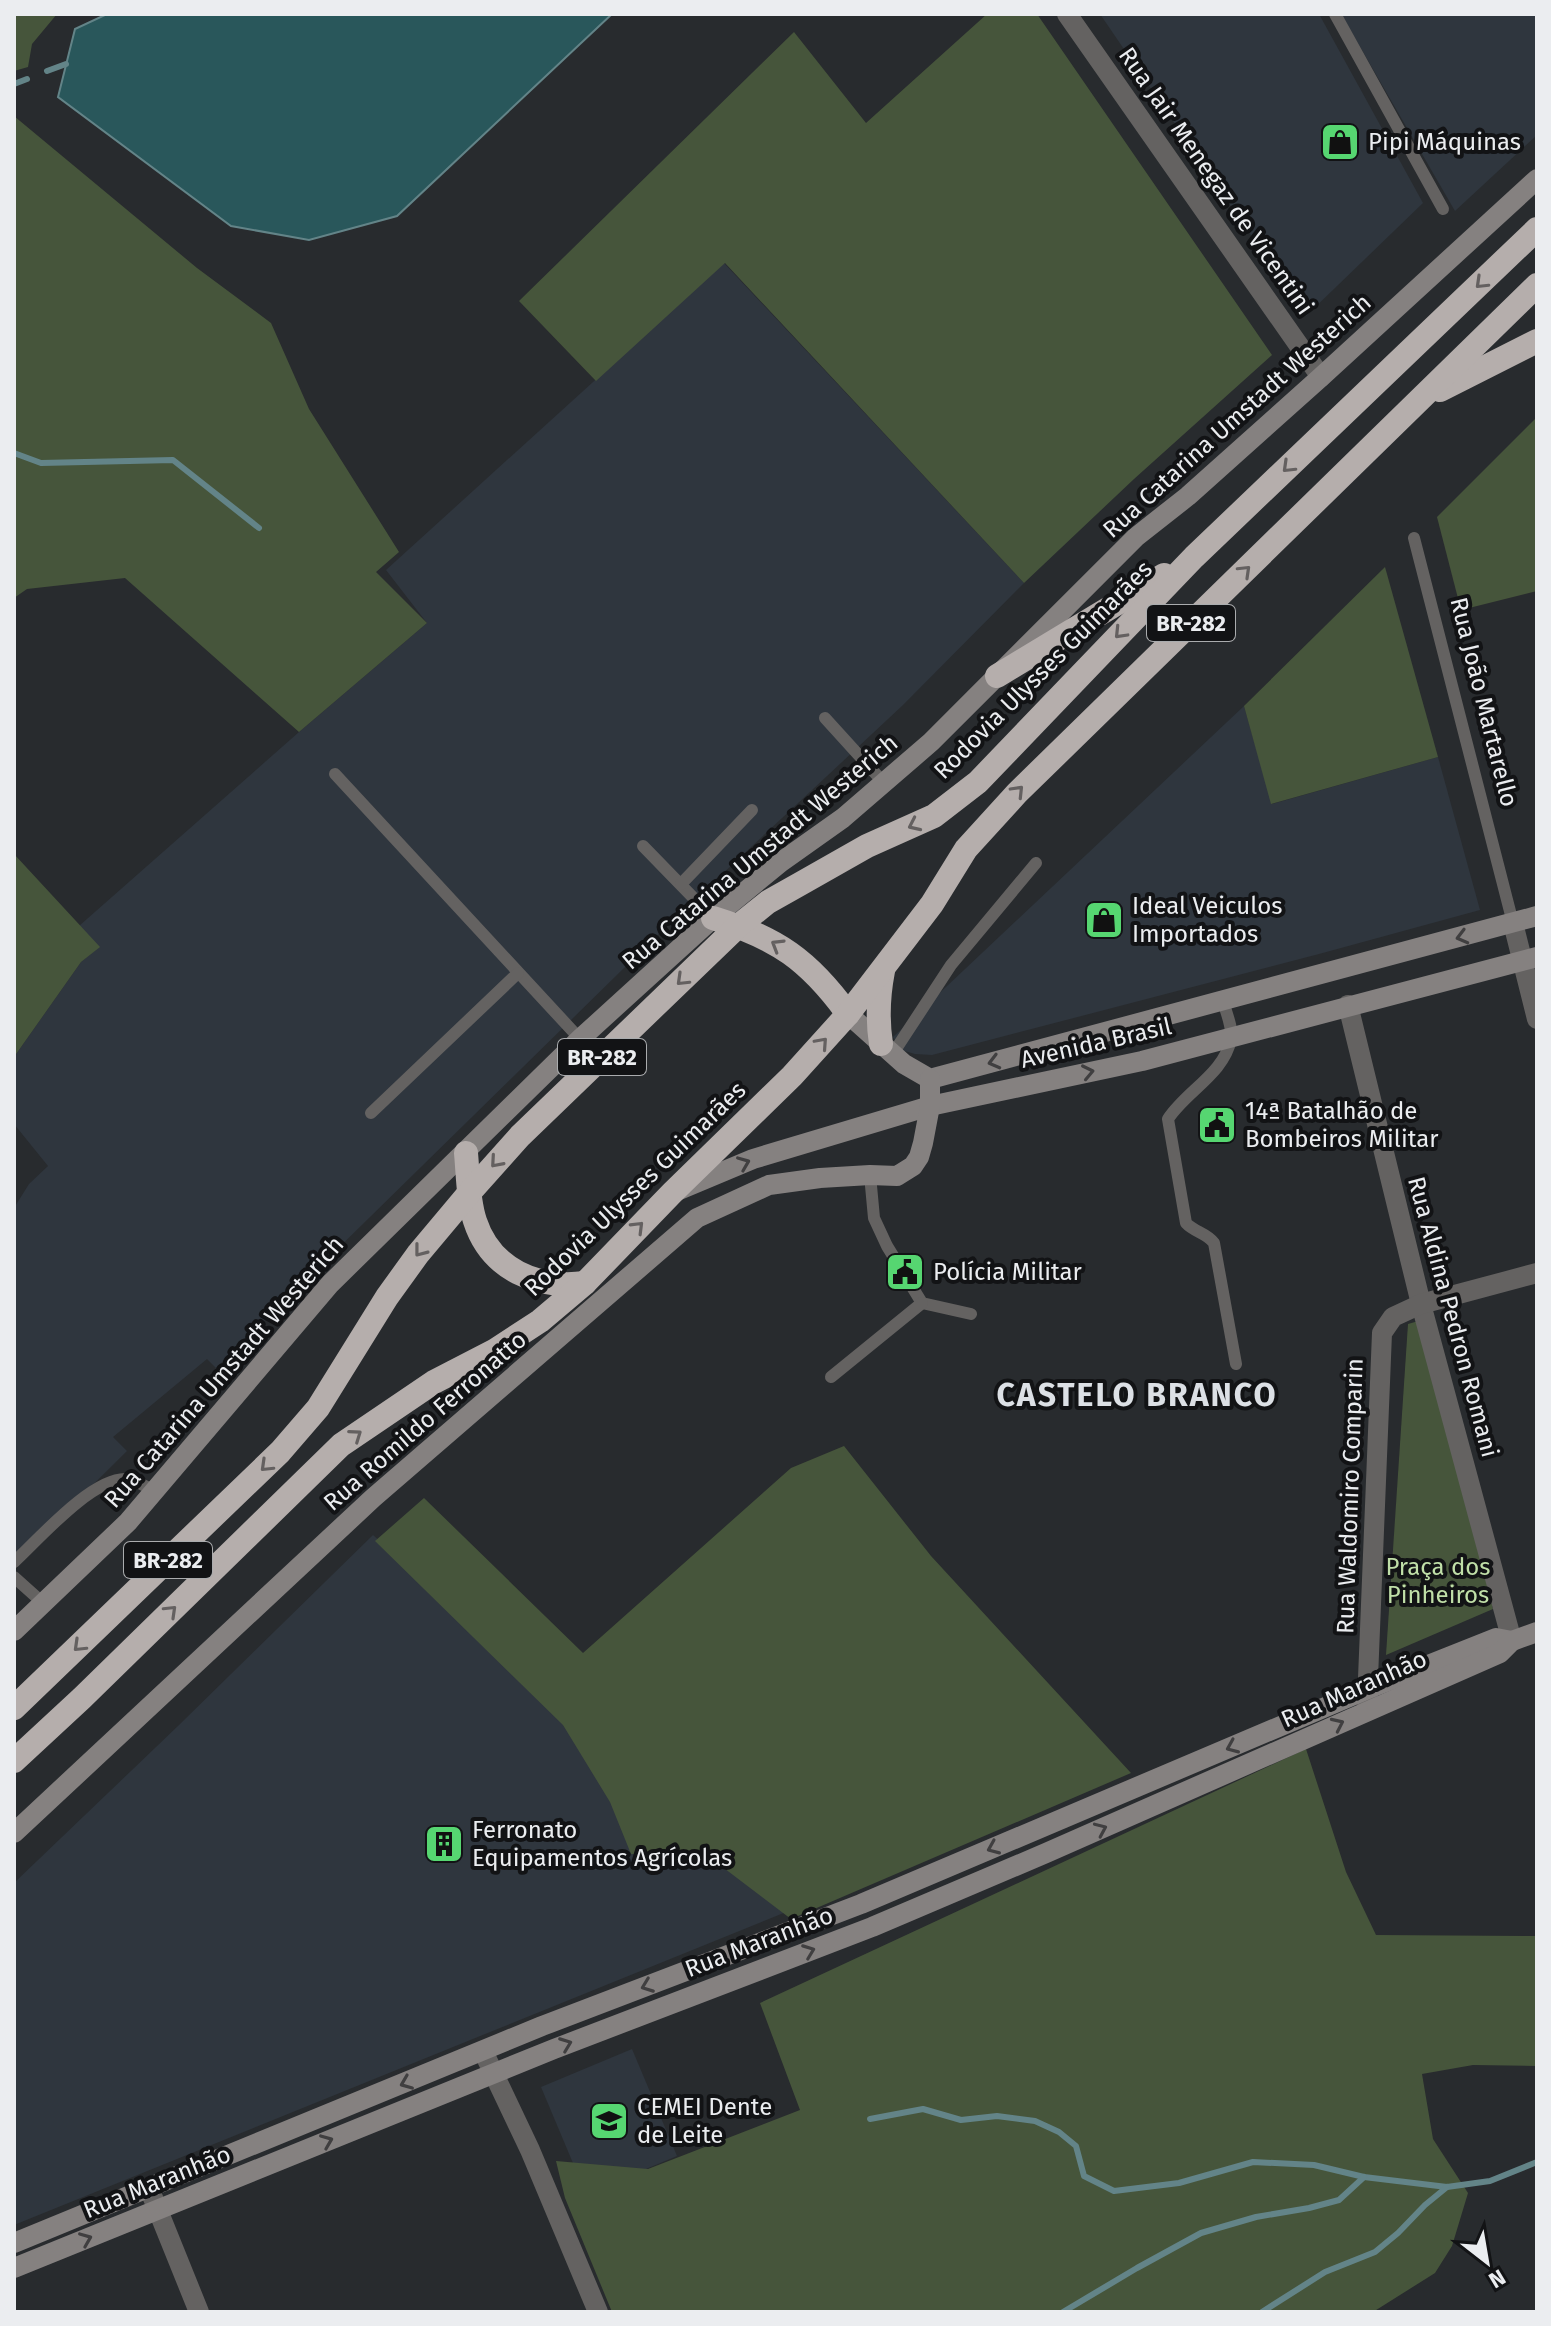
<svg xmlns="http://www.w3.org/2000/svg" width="1551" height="2326" font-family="'Fira Sans',sans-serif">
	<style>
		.built { fill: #2f363e }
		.green { fill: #46553b }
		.water { fill: #29575b; stroke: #638488; stroke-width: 2 }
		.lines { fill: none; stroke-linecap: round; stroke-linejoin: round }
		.stream { stroke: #638488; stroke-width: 6 }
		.lane { stroke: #646261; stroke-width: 12 }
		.street { stroke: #646261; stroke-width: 20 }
		.secondary { stroke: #858180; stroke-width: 20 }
		.highway { stroke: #b5aeac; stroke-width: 24 }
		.oneway { stroke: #646060 }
		.oneway2 { stroke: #403f40 }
		.labels { text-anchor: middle; stroke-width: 8; stroke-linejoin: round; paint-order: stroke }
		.shield { fill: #121315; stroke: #aaacae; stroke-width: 2 }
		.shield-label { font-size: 22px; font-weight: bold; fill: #ebedf0 }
		.poi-label { font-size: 24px; fill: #ebedf0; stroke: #121315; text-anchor: start }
		.street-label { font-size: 24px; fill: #ebedf0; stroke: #121315 }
		.park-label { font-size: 24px; fill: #c0dfa8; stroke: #121315 }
		.district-label { font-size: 32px; font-weight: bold; letter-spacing: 2px; fill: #dce0e5; stroke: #121315 }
	</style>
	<rect width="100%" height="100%" fill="#282b2e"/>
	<g class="built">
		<path d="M1100,14h219l104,189 -117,113z"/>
		<path d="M1341,14h196v121l-82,76z"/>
		<path d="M724,263l300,320 -121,122 -230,215 -457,448 -9,-9 -94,78 14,14 -113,112v-355l15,-24 19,-18 -34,-42v-67l67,-95 18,-15 -20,-21 220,-194 128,-109 -41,-53z"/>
		<path d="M1244,706l28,98 166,-47 42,153 -161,44 -387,101 -17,-1 -14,-4 -8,-13z"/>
		<path d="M373,1535l418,375 -777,315v-342l165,-158z"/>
		<path d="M632,2049l45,107 -91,38 -45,-107z"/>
	</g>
	<g class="green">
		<path d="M14,14h43l-25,30 -4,23 -14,4z"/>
		<path d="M987,14h50l235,341 -138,124 -110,104 -299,-320 -129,118 -77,-80 275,-269 72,91z"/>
		<path d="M14,116l183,152 74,55 38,86 90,143 -23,20 51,51 -128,109 -174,-154 -98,11 -13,9z"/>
		<path d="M1537,417v174l-76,19 -24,-93z"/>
		<path d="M1385,567l53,190 -167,47 -27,-98z"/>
		<path d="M14,854l86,93 -19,15 -67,95z"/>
		<path d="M1422,1320l71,289 -107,46 22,-331z"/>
		<path d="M844,1446l87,110 200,217 -340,146 -79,-60 -81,-5 -21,-52 -47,-77 -188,-184 49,-43 159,155 208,-185z"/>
		<path d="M1306,1749l40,123 30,63 161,1v130l-64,-1 -51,9 11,65 35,54 -16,53 -17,27 -62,39h-761l-47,-114 -9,-37 92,8 152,-59 -40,-107z"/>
	</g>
	<path class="water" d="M107,14h505l-215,202 -88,24 -78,-14 -173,-129 17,-68z"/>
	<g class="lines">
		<g class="stream">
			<path d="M47,71l19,-7"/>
			<path d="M14,84l13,-5"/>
			<path d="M14,453l27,10 132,-3 86,68"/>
			<path d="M870,2119l53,-10 38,11 36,-4 38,5 24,11 17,14 8,30 30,15 65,-8 74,-21 61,3 50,12 83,10 43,-6 47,-19"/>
			<path d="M1063,2312l74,-44 64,-35 55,-16 53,-9 30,-8 25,-23"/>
			<path d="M1262,2312l63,-40 50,-20 23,-19 27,-28 22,-18"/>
		</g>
		<g class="lane">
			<path d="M1335,14l108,195"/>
			<path d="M1414,538l99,385"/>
			<path d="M825,718l59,65"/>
			<path d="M335,774l245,265"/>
			<path d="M643,846l70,72"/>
			<path d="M681,884l71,-74"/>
			<path d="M1223,1001c3,11 10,27 8,38 -7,35 -45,52 -63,80l18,104c8,9 21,10 28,20l22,121"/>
			<path d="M892,1055l59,-90 85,-102"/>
			<path d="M371,1113l147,-140"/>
			<path d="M870,1175l4,43 13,28 35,57 49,11"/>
			<path d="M831,1377l91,-74"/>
			<path d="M14,1562c25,-23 77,-83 111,-83 10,0 21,8 30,12"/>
			<path d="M14,1577l29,26"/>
		</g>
		<g class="street">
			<path d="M1067,14l254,363"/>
			<path d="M1513,923l24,96"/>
			<path d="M1348,1005l73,299 91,337"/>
			<path d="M1367,1703l15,-370 11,-16 28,-13 116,-31"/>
			<path d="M483,2051l47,99 68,162"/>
			<path d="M149,2188l50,124"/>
		</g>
		<g class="secondary">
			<path d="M848,1014l56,50 26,15 607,-163"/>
			<path d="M679,1190l74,-31 177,-53 212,-45 395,-104"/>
			<path d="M14,1631l114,-109 202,-238 250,-245 133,-121 68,-56 62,-44 88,-76 205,-205 52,-41 133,-119 216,-198"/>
			<path d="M14,1833l359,-335 324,-280 72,-33 51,-7 50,-3 27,1 16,-10 6,-9 4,-14 7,-37v-27"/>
			<path d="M14,2243l528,-217 319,-122 507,-215 128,-51 16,3"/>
			<path d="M14,2268l540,-219 318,-122 174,-74 454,-200 12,-12 25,-9"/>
		</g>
		<g class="highway">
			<path d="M1440,390l97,-49"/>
			<path d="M997,676l167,-101"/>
			<path d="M713,918c64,20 96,42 135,96"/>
			<path d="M881,1044c-4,-26 -3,-47 2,-73"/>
			<path d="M466,1153c2,22 2,47 9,68 16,49 62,68 110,62"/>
			<path d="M14,1708l266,-256 38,-44 69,-111 31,-43 52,-62 50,-56 218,-210 30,-24 32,-18 67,-38 67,-30 44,-34 216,-225 343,-328"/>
			<path d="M14,1761l68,-63 259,-253 93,-63 60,-31 46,-30 45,-38 87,-90 120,-117 56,-62 84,-110 34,-55 51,-56 520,-508"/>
		</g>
	</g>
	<defs><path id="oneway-chevron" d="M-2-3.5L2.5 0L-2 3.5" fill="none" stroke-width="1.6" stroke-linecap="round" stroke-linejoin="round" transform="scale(2)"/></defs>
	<g class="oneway">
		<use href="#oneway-chevron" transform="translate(1481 283) rotate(136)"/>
		<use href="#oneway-chevron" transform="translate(1288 467) rotate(136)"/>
		<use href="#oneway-chevron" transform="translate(1245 571) rotate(-44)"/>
		<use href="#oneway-chevron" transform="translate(1120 633) rotate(134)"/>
		<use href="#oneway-chevron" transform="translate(1018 791) rotate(-46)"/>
		<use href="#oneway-chevron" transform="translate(914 825) rotate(155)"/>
		<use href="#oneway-chevron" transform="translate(777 945) rotate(-149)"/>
		<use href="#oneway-chevron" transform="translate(682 980) rotate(136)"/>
		<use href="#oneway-chevron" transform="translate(822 1043) rotate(-48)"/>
		<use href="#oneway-chevron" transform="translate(496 1162) rotate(131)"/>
		<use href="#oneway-chevron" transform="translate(638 1227) rotate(-45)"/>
		<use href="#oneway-chevron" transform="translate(420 1251) rotate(128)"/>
		<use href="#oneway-chevron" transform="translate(356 1435) rotate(-35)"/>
		<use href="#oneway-chevron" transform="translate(266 1466) rotate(136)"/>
		<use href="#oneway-chevron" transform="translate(171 1611) rotate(-44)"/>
		<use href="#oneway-chevron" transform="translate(79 1646) rotate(136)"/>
	</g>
	<g class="oneway2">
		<use href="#oneway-chevron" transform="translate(1462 937) rotate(165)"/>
		<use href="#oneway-chevron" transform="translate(994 1062) rotate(165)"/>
		<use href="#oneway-chevron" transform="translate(1088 1072) rotate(-12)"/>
		<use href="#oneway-chevron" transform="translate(744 1163) rotate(-22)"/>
		<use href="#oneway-chevron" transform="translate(1338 1724) rotate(-25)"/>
		<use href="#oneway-chevron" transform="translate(1232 1747) rotate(157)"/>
		<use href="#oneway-chevron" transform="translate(1101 1829) rotate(-24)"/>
		<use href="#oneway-chevron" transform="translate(993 1848) rotate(157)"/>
		<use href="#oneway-chevron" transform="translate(809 1951) rotate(-21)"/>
		<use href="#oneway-chevron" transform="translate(647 1986) rotate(159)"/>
		<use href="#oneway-chevron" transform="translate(566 2044) rotate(-21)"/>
		<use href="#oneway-chevron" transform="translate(406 2083) rotate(158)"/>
		<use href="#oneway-chevron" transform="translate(327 2141) rotate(-22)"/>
		<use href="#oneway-chevron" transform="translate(86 2239) rotate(-22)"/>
	</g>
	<defs>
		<symbol id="shop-square" viewBox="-11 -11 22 22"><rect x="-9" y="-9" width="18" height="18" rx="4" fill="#56d671" stroke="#121315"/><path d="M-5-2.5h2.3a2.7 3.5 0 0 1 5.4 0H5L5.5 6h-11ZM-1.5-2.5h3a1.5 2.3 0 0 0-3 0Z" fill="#111"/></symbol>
		<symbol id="civic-square" viewBox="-11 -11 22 22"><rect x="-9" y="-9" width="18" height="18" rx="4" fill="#56d671" stroke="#121315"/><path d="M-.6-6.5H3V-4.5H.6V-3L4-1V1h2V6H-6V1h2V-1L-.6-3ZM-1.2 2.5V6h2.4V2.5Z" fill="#111"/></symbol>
		<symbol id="building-square" viewBox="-11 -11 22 22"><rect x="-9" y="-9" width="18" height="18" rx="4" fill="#56d671" stroke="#121315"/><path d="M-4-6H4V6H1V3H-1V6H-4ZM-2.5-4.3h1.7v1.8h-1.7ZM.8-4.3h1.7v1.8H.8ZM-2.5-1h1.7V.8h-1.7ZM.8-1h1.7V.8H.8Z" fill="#111"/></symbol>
		<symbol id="school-square" viewBox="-11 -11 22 22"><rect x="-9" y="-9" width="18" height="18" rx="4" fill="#56d671" stroke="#121315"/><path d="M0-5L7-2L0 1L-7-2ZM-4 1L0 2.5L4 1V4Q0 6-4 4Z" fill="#111"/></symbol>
	</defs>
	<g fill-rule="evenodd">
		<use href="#shop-square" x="1318" y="120" width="44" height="44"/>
		<use href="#shop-square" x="1082" y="898" width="44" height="44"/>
		<use href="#civic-square" x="1195" y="1103" width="44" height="44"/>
		<use href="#civic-square" x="883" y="1250" width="44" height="44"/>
		<use href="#building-square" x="422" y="1822" width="44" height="44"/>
		<use href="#school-square" x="587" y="2099" width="44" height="44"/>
	</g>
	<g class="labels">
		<g class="shield">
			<rect x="1147" y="605" width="88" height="36" rx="6"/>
			<rect x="558" y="1039" width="88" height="36" rx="6"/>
			<rect x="124" y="1542" width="88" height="36" rx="6"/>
		</g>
		<g class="shield-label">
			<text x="1191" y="631">BR-282</text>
			<text x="602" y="1065">BR-282</text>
			<text x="168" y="1568">BR-282</text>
		</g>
		<g class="poi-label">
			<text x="1368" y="150">Pipi Máquinas</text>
			<text x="1132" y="914">Ideal Veiculos<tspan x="1132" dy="28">Importados</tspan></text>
			<text x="1245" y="1119">14ª Batalhão de<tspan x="1245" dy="28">Bombeiros Militar</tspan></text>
			<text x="933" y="1280">Polícia Militar</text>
			<text x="472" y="1838">Ferronato<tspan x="472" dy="28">Equipamentos Agrícolas</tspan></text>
			<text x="637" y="2115">CEMEI Dente<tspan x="637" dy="28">de Leite</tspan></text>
		</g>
		<g class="street-label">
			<text transform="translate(1216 181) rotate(55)" y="8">Rua Jair Menegaz de Vicentini</text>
			<text transform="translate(1237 416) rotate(-42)" y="8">Rua Catarina Umstadt Westerich</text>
			<text transform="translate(1043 670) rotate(-45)" y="8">Rodovia Ulysses Guimarães</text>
			<text transform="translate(1484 702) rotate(76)" y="8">Rua João Martarello</text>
			<text transform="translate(760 852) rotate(-40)" y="8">Rua Catarina Umstadt Westerich</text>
			<text transform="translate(1096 1043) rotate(-13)" y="8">Avenida Brasil</text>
			<text transform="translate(635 1189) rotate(-44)" y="8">Rodovia Ulysses Guimarães</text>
			<text transform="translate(1453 1317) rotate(75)" y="8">Rua Aldina Pedron Romani</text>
			<text transform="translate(224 1372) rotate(-49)" y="8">Rua Catarina Umstadt Westerich</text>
			<text transform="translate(425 1421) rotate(-41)" y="8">Rua Romildo Ferronatto</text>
			<text transform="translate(1350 1496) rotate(-88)" y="8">Rua Waldomiro Comparin</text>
			<text transform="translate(1354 1689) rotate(-24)" y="8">Rua Maranhão</text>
			<text transform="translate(759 1942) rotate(-21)" y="8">Rua Maranhão</text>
			<text transform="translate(157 2182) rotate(-22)" y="8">Rua Maranhão</text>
		</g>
		<g class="park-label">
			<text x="1438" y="1575">Praça dos<tspan x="1438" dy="28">Pinheiros</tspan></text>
		</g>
		<g class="district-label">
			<text x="1137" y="1406">CASTELO BRANCO</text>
		</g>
	</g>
	<rect width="1551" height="2326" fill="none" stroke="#ebedf0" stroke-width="32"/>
	<g transform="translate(1487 2262) rotate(149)" stroke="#121315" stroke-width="6" paint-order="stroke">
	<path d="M0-6L14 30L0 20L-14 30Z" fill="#ebedf0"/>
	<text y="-12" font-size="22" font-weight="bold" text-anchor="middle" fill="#ebedf0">N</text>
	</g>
</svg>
